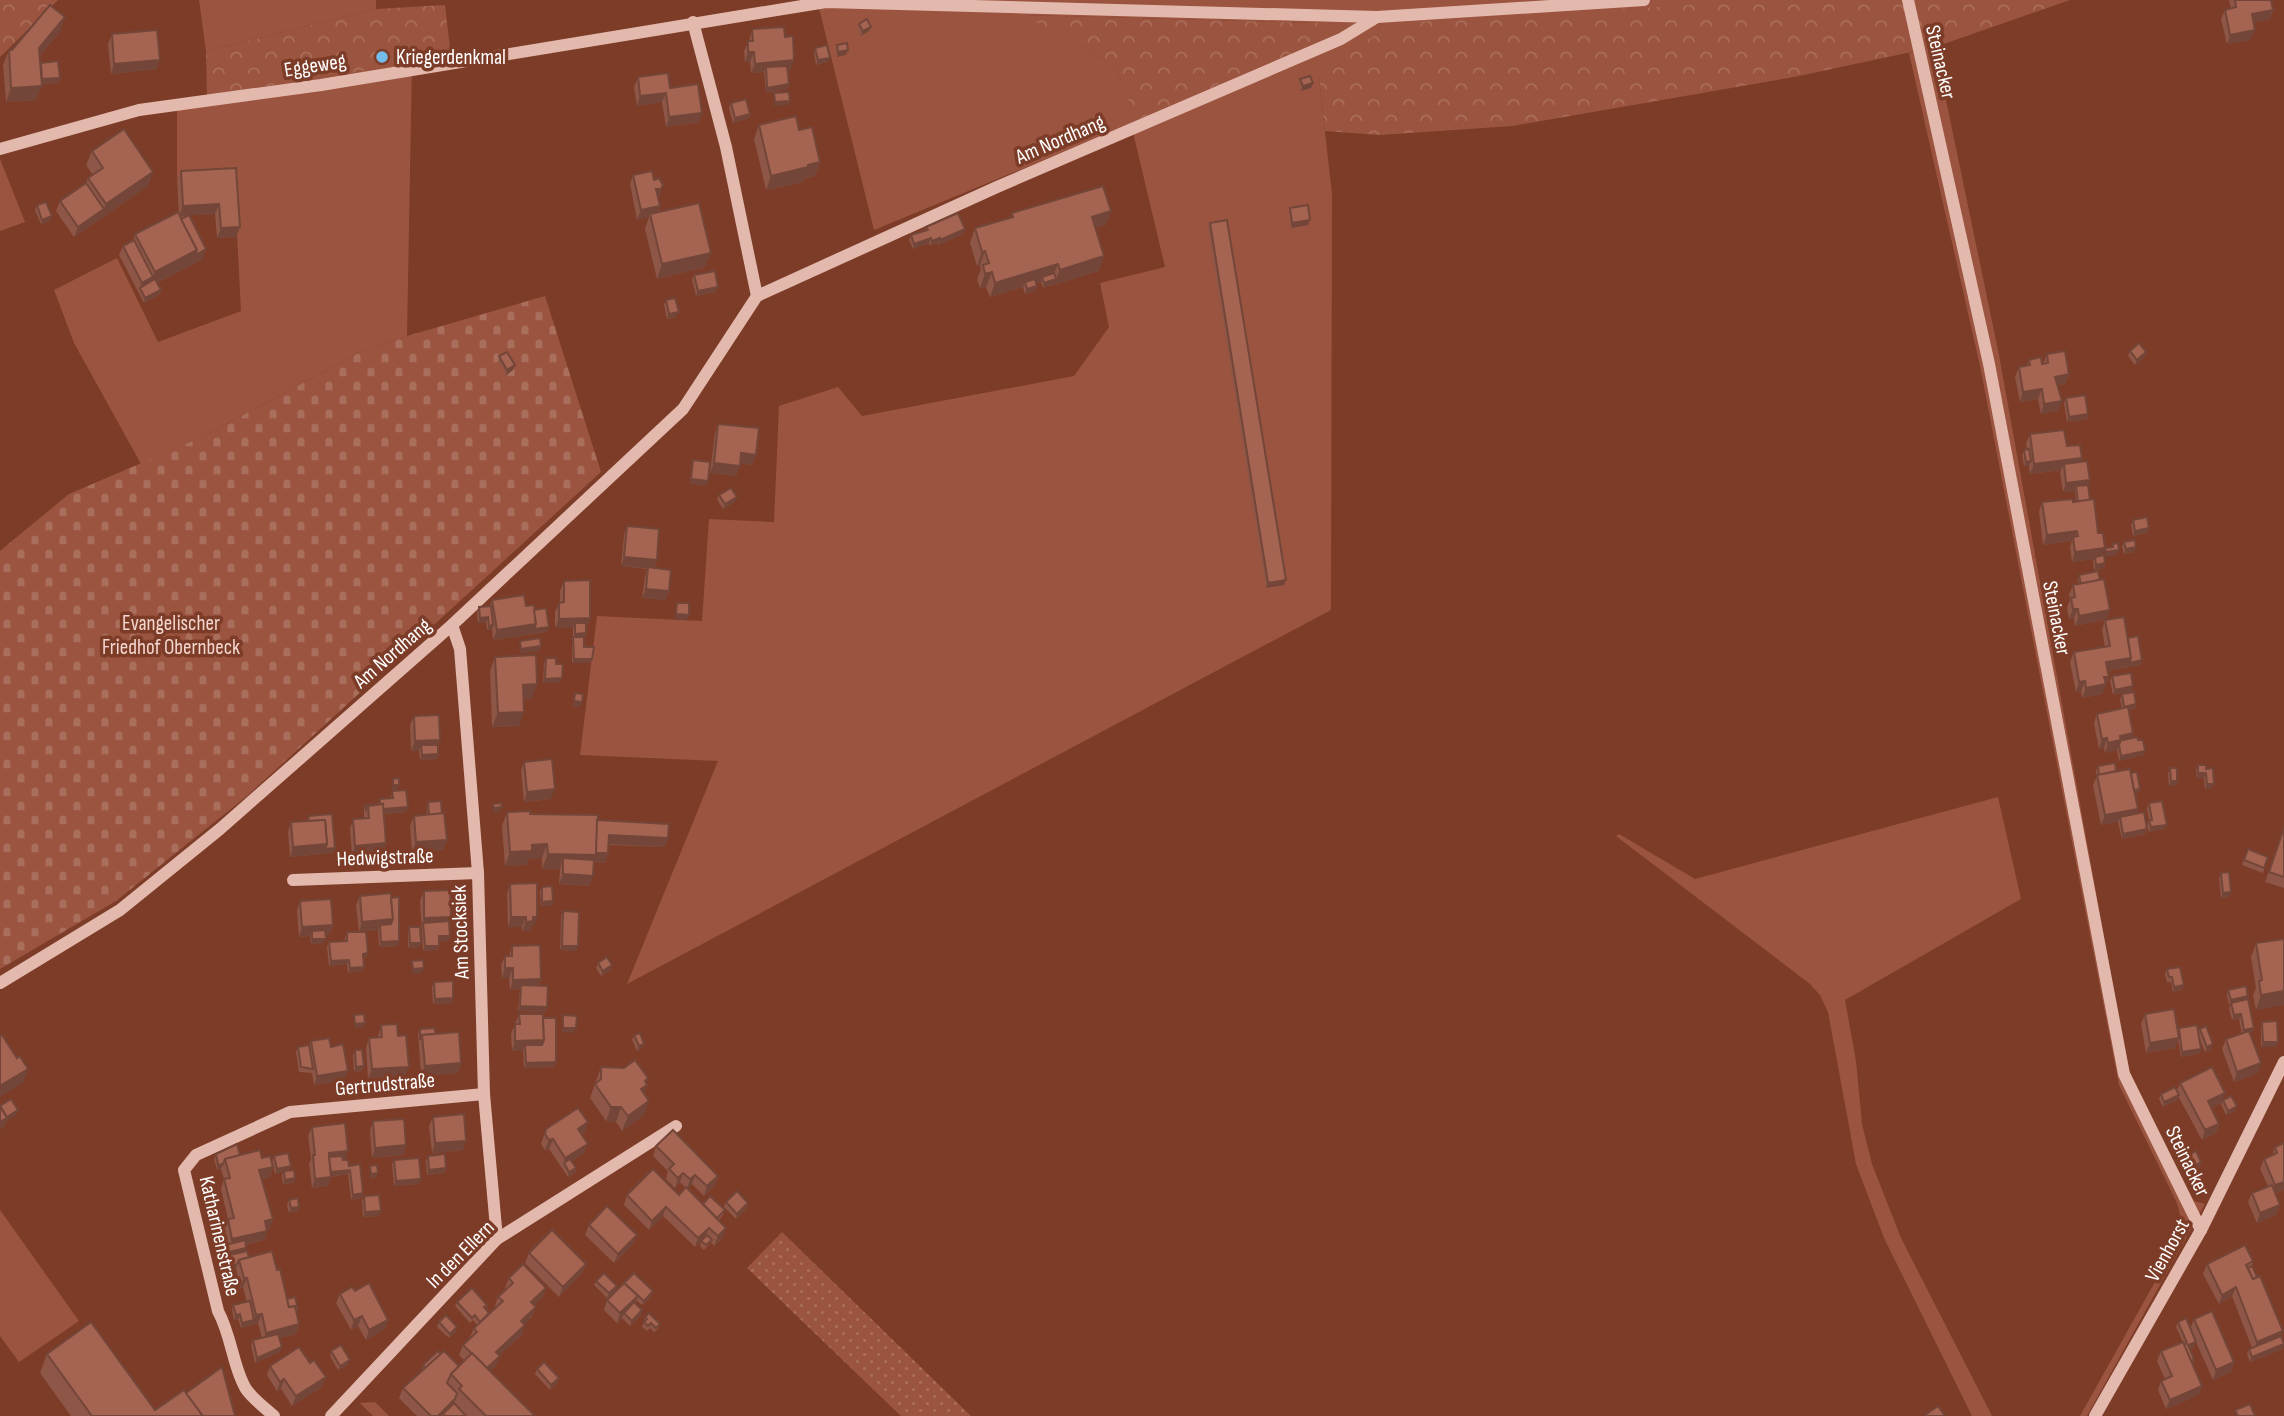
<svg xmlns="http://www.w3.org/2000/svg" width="2284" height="1416" font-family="'Sofia Sans Condensed',sans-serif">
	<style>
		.grass { fill: #9b543f; fill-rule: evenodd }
		.forest { fill: url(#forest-crowns) }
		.cemetery { fill: url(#cemetery-stones) }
		.park { fill: url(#park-dots) }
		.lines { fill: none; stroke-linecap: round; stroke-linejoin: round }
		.minor { stroke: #e4b9ad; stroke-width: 12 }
		.wall { fill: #8d5646 }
		.shaded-wall { fill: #734639 }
		.building { fill: #a46451; stroke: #734639; stroke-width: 2 }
		.poi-dot { fill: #73bceb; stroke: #7c3c28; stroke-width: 2.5 }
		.labels { text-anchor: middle; stroke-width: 7; stroke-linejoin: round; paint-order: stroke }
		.poi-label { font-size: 21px; fill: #fff; stroke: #7c3c28; text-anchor: start }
		.street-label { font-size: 21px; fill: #fff; stroke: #7c3c28 }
		.park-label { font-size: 21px; fill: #f3d7cf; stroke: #7c3c28 }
	</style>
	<defs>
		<pattern id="forest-crowns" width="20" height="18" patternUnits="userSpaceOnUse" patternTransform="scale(1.75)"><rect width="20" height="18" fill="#9b543f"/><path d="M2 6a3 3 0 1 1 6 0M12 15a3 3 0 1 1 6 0" fill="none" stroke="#aa6e5c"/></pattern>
		<pattern id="cemetery-stones" width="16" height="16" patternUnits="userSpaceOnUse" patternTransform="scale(1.75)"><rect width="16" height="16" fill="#9b543f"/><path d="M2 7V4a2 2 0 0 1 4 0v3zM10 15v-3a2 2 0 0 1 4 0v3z" fill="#aa6e5c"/></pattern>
		<pattern id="park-dots" width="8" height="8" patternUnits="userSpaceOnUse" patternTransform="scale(1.75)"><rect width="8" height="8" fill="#9b543f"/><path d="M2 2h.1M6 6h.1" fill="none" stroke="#aa6e5c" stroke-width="1.8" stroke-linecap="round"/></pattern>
	</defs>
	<rect width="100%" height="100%" fill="#7c3c28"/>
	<g class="grass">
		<path d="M199,0h177v9l-170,42z"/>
		<path d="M815,0h958l-454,78 13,116 -1,416 -704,374 91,-223 -138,-6 17,-139 105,5 7,-102 65,3 5,-116 59,-19 24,29 212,-40 35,-49 -9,-44 65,-16 -34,-143 -257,106 -54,-218zM1024,15l293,8 1,1 -182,95 -19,-49 -25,-19z"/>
		<path d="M1935,47l64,308 130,720 65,126 11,3 -118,212h-7l104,-186 -7,-27 -58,-118 -139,-719 -71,-313z"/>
		<path d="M412,63l-5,273 -46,16 -159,85 -61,27 -67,-121 -20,-53 63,-32 41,84 83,-31 -7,-135 -57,2v-77z"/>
		<path d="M0,159l25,63 -25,9z"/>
		<path d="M1998,797l23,102 -176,101 11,61 6,63 10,40 29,74 91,178h-20l-88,-178 -28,-74 -28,-152 -8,-17 -10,-11 -194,-148 3,-2 76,45z"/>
		<path d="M0,1210l79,111 -60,41 -19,-26z"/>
		<path d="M375,1402l14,14h-16l-13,-13z"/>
	</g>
	<g class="forest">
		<path d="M0,0h58l-58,57z"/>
		<path d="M1773,0h297l-135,47 -141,30 -282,49 -132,9 -55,-4 -6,-53 4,-10 62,-39 31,-7z"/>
		<path d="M445,5l6,52 -244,39 -1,-45 170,-42z"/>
		<path d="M1022,15l296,8 -1,21 -181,76 -19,-50 -25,-19z"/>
	</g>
	<path class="cemetery" d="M545,296l56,176 -354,324 -131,105 -116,68v-418l69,-57 133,-57 159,-85 46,-16z"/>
	<path class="park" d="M782,1232l189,184h-70l-154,-148z"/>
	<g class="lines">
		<g class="minor">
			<path d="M1908,0l81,364 135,710 77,156"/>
			<path d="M693,22l33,125 31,149"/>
			<path d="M0,149l139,-39 182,-25 505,-83 551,15 267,-17"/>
			<path d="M452,625l8,24 18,224 6,221 13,145"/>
			<path d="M293,880l185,-7"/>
			<path d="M0,983l120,-73 100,-81 232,-204 231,-216 74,-113 240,-109 344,-148 36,-22"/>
			<path d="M274,1416c-9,-8 -21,-17 -28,-27 -13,-21 -14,-52 -28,-78l-34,-141 12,-15 94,-43 194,-18"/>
			<path d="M331,1416l166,-177 179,-113"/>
			<path d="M2095,1416l106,-186 83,-168"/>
		</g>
	</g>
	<g class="wall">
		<path d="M2229,0h42l2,10 -3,9 -17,4 -2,17 -24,4 -6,-25 4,-9 6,-2z"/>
		<path d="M859,24l10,7 -8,5 -4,-7z"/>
		<path d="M752,29l33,8 6,33h-3l1,14 -2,5 -21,4 -2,-21 -13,1 -1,-11h-5l-1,-11 5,-10z"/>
		<path d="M60,32l-20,23v9l20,14 -2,5 -16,1 -6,16 -30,2 -3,-37 6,-15h3z"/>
		<path d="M112,34l45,35 -46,5 -3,-30z"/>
		<path d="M837,45l9,10 -9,2 -2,-7z"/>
		<path d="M815,48l13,14 -12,3 -2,-12z"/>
		<path d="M638,77l32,11 29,34 -33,5 -4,-25 -25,4 -3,-19z"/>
		<path d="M1300,79l13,4 -2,5 -10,3 -2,-7z"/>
		<path d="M731,103l19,11 -1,4 -16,5 -4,-15z"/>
		<path d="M759,125l40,5 21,32 -5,14 -11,3 -1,3 -37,8 -12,-51z"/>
		<path d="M92,151l56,35 -74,51 -18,-26 4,-10 26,-18 2,-5 5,-3 -7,-10z"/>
		<path d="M236,168l4,59 -4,10 -19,1 -2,-24 -26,1 14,44 -46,24 4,7 -2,5 -15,8 -25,-48 4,-9 10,-5 2,-7 44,-19 -2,-35 4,-9z"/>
		<path d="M633,175l21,5 6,15 -2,2 2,9 -2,7 47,54 -48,12 -12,-50 4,-12 -12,3 -7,-36z"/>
		<path d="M37,205l15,11 -2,5 -9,3 -6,-14z"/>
		<path d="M1290,208l18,17 -17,3 -2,-16z"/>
		<path d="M1012,213l94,12 -10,3 3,43 -56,17 -2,-6 -5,1 1,3 -2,5 -10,3 -2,-7 -33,10 -4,-10 -6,1 -3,-8 4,-11 -1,-4 -3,1 -7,-23 5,-15 36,-10z"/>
		<path d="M1210,223l74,362 -18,3 -58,-360z"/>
		<path d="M926,227l39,2 -2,5 -25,11v-2l-8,3 -1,-3 -16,6 -4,-9 2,-5 14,-4z"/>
		<path d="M694,275l22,17 -20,4 -4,-16z"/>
		<path d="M666,300l11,17 -10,2 -3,-14z"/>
		<path d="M2130,351l16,1 -1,5 -10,8 -7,-9z"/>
		<path d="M2047,354l22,20 -4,10 -8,1 1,26 -17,3 -3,-15 -18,3 -5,-25 4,-10 8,-2 2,-5 14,4z"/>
		<path d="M499,356l14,14 -7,5 -8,-14z"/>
		<path d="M2066,398l22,16 -1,5 -20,3 -3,-19z"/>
		<path d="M718,424l38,31 -4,10 -12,-2 -4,13 -26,-3 5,-40z"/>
		<path d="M2030,434l37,12 15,12 -1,4 9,18 -2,5 2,15 12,55 3,8 -1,5 -10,2 -1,-8 1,-3 -22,3 -2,-15 2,-6 -29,4 -4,-33 3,-10h34l-1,-11 -12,1 -3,-19 1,-3 -31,4 -1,-8h-5l-2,-11 2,-5 3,-1 -1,-5z"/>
		<path d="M719,495l16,7 -12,7 -6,-10z"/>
		<path d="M2133,520l16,8 -2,5 -14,3 -2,-11z"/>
		<path d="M627,526l30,34 -3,8 15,23 -4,9 -23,-2 3,-21 2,-8 -26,-3 3,-31z"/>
		<path d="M2124,542l12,5 -2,5 -10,2 -2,-7z"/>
		<path d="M2079,575l21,5 10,30 -4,9 -31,7 -1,-8 -5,1 -2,-11 3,-8 -1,-5 4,-10 6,-1 -1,-4z"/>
		<path d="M564,581l26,37 -3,10h-1v5l-2,5v9l6,16h-18v-21l1,-5v-9h-18v-16l4,-9h1v-12z"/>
		<path d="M492,600l34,6 8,4 15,17 -2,5 -54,8 -1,-11 -5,1 -1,-8 -8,1 -1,-11 2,-5 11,-1z"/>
		<path d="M2105,620l23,18 14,22 -2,5 -32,6 1,6 -7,17 -20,4 -1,-7 -5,1 -6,-30 4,-10 31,-5 -3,-17z"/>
		<path d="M495,657l37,42h-8l-5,27 -27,1 -2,-56z"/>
		<path d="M546,658l10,6 4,19h-17l1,-20z"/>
		<path d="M2112,676l21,10 -1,5 -19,4 -3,-14z"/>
		<path d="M2122,694l14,10 -1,5 -6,1 4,23 -2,5 13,17 -25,6 -2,-11 -12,3 -1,-5 -5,1 -5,-26 3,-9 25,-5 -2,-10z"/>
		<path d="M414,716l26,24 -2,5 -1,14 -17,1 -1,-10 -8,1 -1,-26z"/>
		<path d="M524,762l27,37 -27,3 -3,-31z"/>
		<path d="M2198,765l8,4 6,20h-7l-1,-11h-7l-1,-8z"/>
		<path d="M2098,766l18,5 15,2 7,21h-3l3,15 -2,5 11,15 -2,5 -23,5 -4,-17 -17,3 -8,-40 4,-9 -1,-5z"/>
		<path d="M2170,768l6,18h-7l-1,-13z"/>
		<path d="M392,791l16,16 -2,5 -22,2 2,29 -3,10 -31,2 -2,-26 3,-10 11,-1v-8l1,-5 13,-1 2,-5 11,-1z"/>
		<path d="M428,802l14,12 5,26 -4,10 -31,2 -2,-26 4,-10 13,-1v-8z"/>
		<path d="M2149,803l16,26 -16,3 -2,-7 2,-5 -2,-12z"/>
		<path d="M507,812l90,8 68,27 -56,-2 -1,8 -3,10 -11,-1 -5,24 -30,-2 1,-15h-18v-11l-13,1 -2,6 -22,1 -3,-40z"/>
		<path d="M308,816l27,32 -2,5 -43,4 -2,-25 3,-10 16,-1z"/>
		<path d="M2284,828v60l-19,-6z"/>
		<path d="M2248,849l20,8 -5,16 -21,-8z"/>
		<path d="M2221,873l8,24 -8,1 -2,-20z"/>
		<path d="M510,884l24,42h-3l-1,5h-8v-4h-14l-1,-33z"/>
		<path d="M542,887l11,14 -2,5h-10l-1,-15z"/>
		<path d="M424,891l27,26 -2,4 1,15 -2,5h-9v5l-2,4 -14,1 -3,-50z"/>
		<path d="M360,896l39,45 -1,5 -19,1 -1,-17 -19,2 -3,-27z"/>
		<path d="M300,901l33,24 -3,9 -5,1 -1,8 -13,1 -1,-8 -11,1 -2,-26z"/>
		<path d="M563,911l15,35 -2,5 -16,-1 1,-34z"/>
		<path d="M409,927l10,21h-11v-16z"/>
		<path d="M347,932l21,21 -2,5h-3l1,9 -2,4 -14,2 -1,-9 -18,2 -2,-19 2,-5 16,-1v-4z"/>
		<path d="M2284,939l-28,71 -3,-15 3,-7 -5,-31 5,-14z"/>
		<path d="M512,946l27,40 8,21 -2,5 -27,-1 2,-22 -10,1 -1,-12h-7l-1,-13 4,-9h4z"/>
		<path d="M598,963l14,2 -2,5 -9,6 -5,-8z"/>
		<path d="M2167,969l17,16 -2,5 -9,2 -2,-10h-4l-2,-8z"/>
		<path d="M434,982l19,16 -1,5 -19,1 -1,-17z"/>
		<path d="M2228,990l20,6 -1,3 7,29 -2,5h-2l8,40 -24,9 -12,-33 4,-10 16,-5 -3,-15 -7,1 -3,-12 2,-3h-2l-2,-10z"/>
		<path d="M519,1014l35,53 -30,1 -1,-18 -11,1 -1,-17z"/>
		<path d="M2145,1014l33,17 1,-3 19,4 2,-3 11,20 -6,3 -6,-15v17l-18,3 -3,-17 -3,8 -29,5 -5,-29z"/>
		<path d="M2262,1022l14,25h-15v-20z"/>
		<path d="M381,1025l24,51 -37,3 -2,-32 3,-9 9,-1z"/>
		<path d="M420,1029l41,34 -3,10 -37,3 -3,-42z"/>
		<path d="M634,1035l10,9 -2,4 -5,3 -5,-11z"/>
		<path d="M311,1041l20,6 13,33 -30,5 -2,-12 -13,-1 -3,-20 2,-5 11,-2z"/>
		<path d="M355,1050l9,16 -2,5 -8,1 -1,-17z"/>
		<path d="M601,1067l45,16 1,2 -3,8v22l-22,16 -6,-9 -10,-1 -16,-23z"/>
		<path d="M2180,1083l43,16 14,7 -2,5 -9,4 -5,-11 1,-1 -11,5 8,16 -3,9 -14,7 -24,-44 -1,4 -14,7 -4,-8 2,-5 16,-3z"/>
		<path d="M433,1117l30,33 -31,3 -3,-27z"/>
		<path d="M373,1121l33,24 -3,10 -31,3 -2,-27z"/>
		<path d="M312,1127l37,39 13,32 -11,2 -3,-26 -17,3 -3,9 -16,2 -3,-24 2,-5 -3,-23z"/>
		<path d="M546,1129l39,3 -4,2 7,10 -4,9 -12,8 4,7 -1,5 -7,4 -19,-28 -4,1 -4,-6z"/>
		<path d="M2284,1143v47l-9,4 5,11 -4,10 -19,8 -9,-21 4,-9 16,-7 -8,-17 4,-10 8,-3 3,-9z"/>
		<path d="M656,1146l62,30 -3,9 -11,11 -12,-12 -4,4 15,16 22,6 -2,5 -4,5 4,17 -9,9 -3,-4 -7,8 -4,-4 1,-5 -6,6 -32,-31 -14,14 -25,-25 3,-10h52l7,-7 -6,-6 -5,6 -9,-9 2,-8 -15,-15z"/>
		<path d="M216,1154l24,1 22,3 11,9 -3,10 -8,2 11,40 -4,10 -2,1 -3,10 -18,5 -1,6 4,6 28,13 10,29 9,14 3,11 -3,10 -16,4v14l-25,11 -4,-18 2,-5 9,-2 -4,-15 -17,5 -3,-9 -4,1 -2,-10 1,-5 14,-3 -4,-15 -3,1 -4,-19 -14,3 -2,-10 2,-5 -2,-6 2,-5 6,-1 -4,-16 4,-10 -7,-30 3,-10 -3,-10 -4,1 -3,-11z"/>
		<path d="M2188,1155l12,12 -8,4 -6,-12z"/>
		<path d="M274,1156l17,10 -2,4 6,8 -1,5 -11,1 -1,-8 1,-4 -8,2 -3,-13z"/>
		<path d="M428,1156l18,12 -1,5 -18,2 -1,-14z"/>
		<path d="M394,1160l27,19 -2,5 -25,2 -2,-22z"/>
		<path d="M364,1196l15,20 -16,1 -1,-16z"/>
		<path d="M289,1200l10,7 -2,4 -8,2 -2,-8z"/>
		<path d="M726,1202l21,6 -11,11 -12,-12z"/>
		<path d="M589,1225l44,19 -19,19 -29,-28z"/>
		<path d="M529,1253l57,11 -4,9 -23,24 -34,-34z"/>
		<path d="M2253,1261l-1,5 29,70 2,13 -33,13 -3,-8 2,-5 3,-1 -20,-52 -13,8 -16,-30 4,-10z"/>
		<path d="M509,1278l37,10 -4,10 -8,7 2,2 -4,10 -8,7 -2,11 -23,20 -3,11 -6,5 45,45h-118l-18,-18 4,-10 19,-17 1,-6 18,-11 18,12 5,-6 -5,-5 4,-10 7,-8 4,-9 3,-3 -4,-5 -3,3 -15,-17 2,-4 30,3 -1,4 3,4 7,-6 -1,-1 3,-9 8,-8 -1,-1z"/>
		<path d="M596,1281l21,5 -2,5 -8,7 -13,-13z"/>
		<path d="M355,1291l30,38 -19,11 -8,-14 -7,4 -15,-27 4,-9z"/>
		<path d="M653,1291l-2,5 -9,9 -6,-5 -1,3 6,12 -11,11 -8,-8 -5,5 -13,-13 3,-10z"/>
		<path d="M645,1317l15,7 -2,5 -4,3 -4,-4 -3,3 -5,-4z"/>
		<path d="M2194,1319l40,43 -3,10 -18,8 -17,-38 -2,5 -4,2 4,10 -1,5 6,31 -33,14 -8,-19 3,-9 4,-2 -8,-18 4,-10 22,-9 -7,-15 2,-5 12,7z"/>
		<path d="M439,1322l18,5 -1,5 -7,6 -12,-11z"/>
		<path d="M331,1351l17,14 -10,5 -8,-14z"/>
		<path d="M47,1354l108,56 31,-17 49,23h-164l-31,-43z"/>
		<path d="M270,1366l52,21 -30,19 -11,-17 -4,2 -10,-16z"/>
		<path d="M537,1369l22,9 -2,5 -7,7 -15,-16z"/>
	</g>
	<g class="shaded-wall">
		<path d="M2273,10l-3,9 -22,5 4,-10z"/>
		<path d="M65,17l-5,15 -26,30 5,-14z"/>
		<path d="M871,27l-2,4 -8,5 2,-5z"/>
		<path d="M2255,30l-4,10 -24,4 3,-9z"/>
		<path d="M848,50l-2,5 -9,2 1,-5z"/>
		<path d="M748,52h6l-4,10h-5z"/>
		<path d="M830,58l-2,4 -12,3 2,-5z"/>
		<path d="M160,60l-3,9 -46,5 3,-10z"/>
		<path d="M794,60l-3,10 -25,2v-5l-2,5 -13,1 4,-9z"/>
		<path d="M60,78l-2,5 -18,1 2,-5z"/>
		<path d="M1313,83l-2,5 -10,3 2,-5z"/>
		<path d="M789,84l-2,5 -21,4 1,-5z"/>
		<path d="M42,86l-6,14 -30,2 5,-14z"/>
		<path d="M666,93l-4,9 -25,4 3,-10z"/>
		<path d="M790,101l-2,4 -15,1 2,-4z"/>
		<path d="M702,113l-3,9 -33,5 3,-10z"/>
		<path d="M750,114l-1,4 -16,5 2,-5z"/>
		<path d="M820,162l-5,14 -11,3 -1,3 -37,8 5,-14z"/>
		<path d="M153,172l-5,14 -74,51 4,-10 26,-18 2,-5z"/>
		<path d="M663,185l-3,10 -3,3 -1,-9z"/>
		<path d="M219,204l-4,10 -36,2 4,-10z"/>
		<path d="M660,206l-4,10 -6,-2 -1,3 -12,3 4,-10z"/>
		<path d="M1111,211l-5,14 -19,6 5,-14z"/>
		<path d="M52,216l-2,5 -9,3 1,-4z"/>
		<path d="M1310,220l-2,5 -17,3 1,-5z"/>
		<path d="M240,227l-4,10 -19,1 4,-10z"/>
		<path d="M965,229l-2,5 -25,11 2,-5z"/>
		<path d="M931,238l-2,5 -16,6 1,-5z"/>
		<path d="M940,238l-2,5 -8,3 2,-5z"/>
		<path d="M206,249l-3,10 -54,28 6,-15 42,-22z"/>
		<path d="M985,251l-5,14 -3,1 5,-14z"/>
		<path d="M711,253l-6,14 -48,12 5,-15z"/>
		<path d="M1104,256l-5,15 -56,17 1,-5 12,-4 4,-9z"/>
		<path d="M1058,264l-6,14 -10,-1 -1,5 -15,4 -1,-4 -2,5 -33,10 5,-14z"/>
		<path d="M992,272l-6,15 -6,1 5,-14z"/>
		<path d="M153,277l-4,10 -9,1 2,-5z"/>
		<path d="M1037,286l-2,5 -10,3 2,-5z"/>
		<path d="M718,287l-2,5 -20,4 2,-5z"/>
		<path d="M161,290l-2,5 -15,8 1,-5z"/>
		<path d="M679,312l-2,5 -10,2 2,-5z"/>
		<path d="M2146,352l-1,5 -10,8 2,-5z"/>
		<path d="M515,365l-2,5 -7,5 1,-5z"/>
		<path d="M2069,374l-4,10 -14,2 4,-9z"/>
		<path d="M2042,389l-4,10 -18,3 3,-10z"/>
		<path d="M2062,401l-4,10 -17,3 3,-10z"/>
		<path d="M2088,414l-1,5 -20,3 2,-5z"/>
		<path d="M741,453l15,2 -4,10 -14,-2z"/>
		<path d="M2082,458l-3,10 -15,-4 -3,6 -31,4 4,-10z"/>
		<path d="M2031,461l-2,5h-5l2,-4z"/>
		<path d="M714,463l26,3 -4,10 -26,-3z"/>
		<path d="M691,479l17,2 -2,5 -17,-2z"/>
		<path d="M2090,480l-3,9 -11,-3 -1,5 -12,1 3,-9z"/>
		<path d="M737,497l-2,5 -12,7 2,-5z"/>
		<path d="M2149,528l-2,5 -14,3 2,-5z"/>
		<path d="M2077,531l-3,9 -1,-3 -1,4 -29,4 4,-10z"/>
		<path d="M2136,547l-2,5 -10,2 2,-5z"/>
		<path d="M2105,548l-4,10 -29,4 3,-10z"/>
		<path d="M2119,550l-2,5 -13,2 2,-5z"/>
		<path d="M624,557l33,3 -4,9 -32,-3z"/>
		<path d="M2105,563l-1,5 -10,2 2,-5z"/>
		<path d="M1286,580l-2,5 -18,3 2,-5z"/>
		<path d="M646,589l23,2 -4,9 -23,-2z"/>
		<path d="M2073,609h5l-4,9 -5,1z"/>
		<path d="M2110,610l-4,9 -31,7 4,-10z"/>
		<path d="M676,614l13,1 -2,5 -13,-1z"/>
		<path d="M488,617l-2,5 -8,1 2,-5z"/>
		<path d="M590,618l-3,10h-12v-5l-2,5h-18l4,-9z"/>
		<path d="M536,624l-3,10 -40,6 4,-10z"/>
		<path d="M493,625l-1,5h-5l2,-4z"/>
		<path d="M549,627l-2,5 -14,2 1,-5z"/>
		<path d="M586,633l-2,5 -11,1 2,-5z"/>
		<path d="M541,646l-1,5 -21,3 2,-5z"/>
		<path d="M2131,658l11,2 -2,5 -37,7 3,-10z"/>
		<path d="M574,659h18l-2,4h-18z"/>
		<path d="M2104,677h5l-7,17 -20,4 4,-10z"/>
		<path d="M562,678l-2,5h-17l2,-4z"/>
		<path d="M2085,681l-4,10 -5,1 3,-10z"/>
		<path d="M537,684l-5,15h-14l5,-14z"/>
		<path d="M2133,686l-1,5 -19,4 2,-5z"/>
		<path d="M574,701l8,1 -2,5 -8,-1z"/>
		<path d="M2136,704l-1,5 -12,2 1,-4z"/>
		<path d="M524,712l-5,14 -27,1 6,-14z"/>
		<path d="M2133,733l-3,10 -11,2 -2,5 -12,3 3,-10 12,-7z"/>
		<path d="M2107,738l-3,10 -5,1 3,-10z"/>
		<path d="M440,740l-4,9 -15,-4 -2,5 -8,1 4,-10z"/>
		<path d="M2145,751l-1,4 -25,6 2,-5z"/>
		<path d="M438,754l-1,5 -17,1 2,-5z"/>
		<path d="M2198,773h8l-2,5h-7z"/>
		<path d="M2171,781h6l-1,5h-7z"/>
		<path d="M2207,784h7l-2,5h-7z"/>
		<path d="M393,785h6l-2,5h-6z"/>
		<path d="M555,789l-4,10 -27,3 3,-10z"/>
		<path d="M2140,789l-2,5 -8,1 1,-4z"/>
		<path d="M408,807l-2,5 -38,3v-5z"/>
		<path d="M502,807l-2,5 -8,1 2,-5z"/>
		<path d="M2138,809l-4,10 -14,-2 -2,5 -17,3 4,-10z"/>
		<path d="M2167,825l-2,4 -16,3 2,-5z"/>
		<path d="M2147,829l-2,5 -23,5 1,-5z"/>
		<path d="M609,835l59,3 -3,9 -59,-3z"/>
		<path d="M447,840l-4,10 -31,2 4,-10z"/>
		<path d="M386,843l-3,10 -31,2 3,-9z"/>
		<path d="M327,844l8,4 -2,5 -43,4 3,-10z"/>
		<path d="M547,844l-5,14 -13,1 -2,6 -22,1 5,-14 22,-7z"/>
		<path d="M594,853h14l-3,10 -42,-5 -3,11h-18l6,-15z"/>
		<path d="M563,874l30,2 -4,10 -30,-2z"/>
		<path d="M2231,892l-2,5 -8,1 2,-5z"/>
		<path d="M553,901l-2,5h-10l1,-4z"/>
		<path d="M451,917l-4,9 -24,-3 1,-5z"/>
		<path d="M511,917h15l-4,10h-14z"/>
		<path d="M533,917h4l-3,9h-3l-1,5h-8l4,-9z"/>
		<path d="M393,919l-3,10 -10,-4 -2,5 -19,2 3,-10z"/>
		<path d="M333,925l-3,9 -18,2v-5l-2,5 -11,1 3,-10z"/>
		<path d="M439,936h11l-2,5h-11z"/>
		<path d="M312,939h14l-2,4 -13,1z"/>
		<path d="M399,941l-1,5 -19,1 2,-5z"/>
		<path d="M410,943h11l-2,5h-11z"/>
		<path d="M425,946h14l-2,4 -14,1z"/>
		<path d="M562,946h16l-2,5 -16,-1z"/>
		<path d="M368,953l-2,5h-5l2,-4z"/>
		<path d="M349,960l-2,4 -18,2 2,-5z"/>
		<path d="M612,965l-2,5 -9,6 2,-5z"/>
		<path d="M364,967l-2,4 -14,2 2,-5z"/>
		<path d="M424,968l-2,5 -11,1 2,-5z"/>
		<path d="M505,968h8l-4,10h-7z"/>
		<path d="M541,979l-3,10 -17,-4 -1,4 -10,1 3,-10z"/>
		<path d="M2184,985l-2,5 -9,2 1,-5z"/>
		<path d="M2284,991v14l-28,5 5,-15z"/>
		<path d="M2248,996l-1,5 -18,4 2,-5z"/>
		<path d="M453,998l-1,5 -19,1 2,-5z"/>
		<path d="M520,1006l27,1 -2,5 -27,-1z"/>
		<path d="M2241,1014l-2,5 -7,1 2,-5z"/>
		<path d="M365,1023l-2,4 -10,1 2,-4z"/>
		<path d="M563,1028h13l-2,5 -13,-1z"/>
		<path d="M2254,1028l-2,5 -9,2 1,-5z"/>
		<path d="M2179,1038l-4,10 -29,5 4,-10z"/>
		<path d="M544,1040l-4,9 -15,-4 -2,5 -11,1 3,-10z"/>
		<path d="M2263,1042h15l-2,5h-15z"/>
		<path d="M644,1044l-2,4 -5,3 2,-5z"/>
		<path d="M2213,1044l-2,5 -6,3 2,-5z"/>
		<path d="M2201,1049l-2,5 -18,3 1,-5z"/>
		<path d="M556,1062l-2,5 -30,1 2,-5z"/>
		<path d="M461,1063l-3,10 -37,3 4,-10z"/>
		<path d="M2261,1063l-3,10 -24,9 3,-10z"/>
		<path d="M364,1066l-2,5 -8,1 2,-5z"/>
		<path d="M409,1067l-4,9 -37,3 4,-10z"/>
		<path d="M28,1069l-5,14 -23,14v-11z"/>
		<path d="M348,1071l-4,9 -30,5 3,-9z"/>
		<path d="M648,1078l-3,8 2,-1 -5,14 -6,4 9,-22z"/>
		<path d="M2225,1093l-3,10 -17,8 3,-10z"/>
		<path d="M2179,1095l-2,5 -14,7 1,-5z"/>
		<path d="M649,1101l-5,14 -22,16 6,-15z"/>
		<path d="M2237,1106l-2,5 -9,4 2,-4z"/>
		<path d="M611,1107h10l-5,15 -10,-1z"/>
		<path d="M18,1110l-2,5 -10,7 -2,5 -4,3v-8z"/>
		<path d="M588,1122l-3,10 -11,7 4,-10z"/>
		<path d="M2219,1124l-3,9 -14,7 3,-10z"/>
		<path d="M553,1139l-4,10 -4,1 4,-10z"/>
		<path d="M466,1141l-3,9 -31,3 3,-10z"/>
		<path d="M588,1144l-4,9 -19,13 -1,-2 1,-6z"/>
		<path d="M406,1145l-3,10 -31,3 3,-10z"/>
		<path d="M348,1151l-3,9 -18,2 2,-9z"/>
		<path d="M2201,1162l-1,5 -8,4 2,-5z"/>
		<path d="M223,1164l-2,5 -4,1 1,-5z"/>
		<path d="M291,1166l-2,5 -14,3 2,-5z"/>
		<path d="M273,1167l-3,10 -14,3 3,-10z"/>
		<path d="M446,1168l-1,5 -18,2 2,-5z"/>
		<path d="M576,1168l-1,5 -7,4 1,-5z"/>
		<path d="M350,1170l-2,4 -21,3 2,-5z"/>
		<path d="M378,1173l-2,5 -7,1 2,-5z"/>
		<path d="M683,1173l-3,9 -5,6 3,-10z"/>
		<path d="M695,1175l-3,9 -5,5 3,-10z"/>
		<path d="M718,1176l-3,9 -11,11 3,-10z"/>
		<path d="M331,1177l-3,9 -16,2 3,-9z"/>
		<path d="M295,1178l-1,5 -11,1 2,-4z"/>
		<path d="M421,1179l-2,5 -25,2 2,-5z"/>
		<path d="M2284,1182v8l-13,5 4,-10z"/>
		<path d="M363,1193l-1,5 -11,2 2,-5z"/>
		<path d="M748,1203l-1,5 -11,11 1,-5z"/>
		<path d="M2280,1205l-4,10 -19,8 3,-10z"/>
		<path d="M299,1207l-2,4 -8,2 2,-5z"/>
		<path d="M666,1207l-3,9 -14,14 3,-9z"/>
		<path d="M381,1211l-2,5 -16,1 2,-5z"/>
		<path d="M273,1219l-4,10 -8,2 4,-10z"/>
		<path d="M709,1228l-4,9 -10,10 3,-9z"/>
		<path d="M726,1228l-3,9 -9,9 4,-10z"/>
		<path d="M267,1231l-3,9 -35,9 3,-10z"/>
		<path d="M637,1235l-4,9 -19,19 4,-9z"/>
		<path d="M246,1248l-1,4 -23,6 2,-5z"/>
		<path d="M237,1264l-1,5 -14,3 2,-4z"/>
		<path d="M586,1264l-4,9 -23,24 4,-10z"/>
		<path d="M244,1278h3l-4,9 -3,1z"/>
		<path d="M617,1286l-2,5 -8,7 2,-5z"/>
		<path d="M2236,1287l-4,9 -13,8 3,-9z"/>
		<path d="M546,1288l-4,10 -15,14 4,-10z"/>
		<path d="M653,1291l-2,5 -9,9 2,-4z"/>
		<path d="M638,1295l-4,10 -10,8 -2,5 -5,5 3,-10z"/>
		<path d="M536,1307l-4,10 -14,14 3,-10z"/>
		<path d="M642,1310l-1,5 -11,11 2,-5z"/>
		<path d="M240,1314l-2,5 -4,1 2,-5z"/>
		<path d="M262,1314l-4,9 -17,5 1,-5 12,-3 2,-5z"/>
		<path d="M362,1316l-4,10 -7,4 3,-10z"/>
		<path d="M388,1320l-3,9 -19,11 3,-10z"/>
		<path d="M299,1324l-3,10 -33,8 3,-9z"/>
		<path d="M525,1325l-3,10 -29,26 3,-9z"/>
		<path d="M457,1327l-1,5 -7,6 1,-4z"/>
		<path d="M2283,1331l-4,10 -26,10 4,-9z"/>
		<path d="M2196,1342l-2,5 -8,3 2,-5z"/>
		<path d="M2284,1344l-1,5 -33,13 2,-5z"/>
		<path d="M282,1347l-2,5 -25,11 2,-5z"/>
		<path d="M500,1356l-4,10 -14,13 3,-10z"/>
		<path d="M350,1360l-2,5 -10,5 2,-4z"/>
		<path d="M2234,1362l-3,10 -18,8 3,-10z"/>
		<path d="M326,1377l-4,10 -30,19 4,-10z"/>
		<path d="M559,1378l-2,5 -7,7 1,-5z"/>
		<path d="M284,1379l-3,10 -4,2 3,-9z"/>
		<path d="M2202,1386l-3,9 -33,14 4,-9z"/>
		<path d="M455,1399l-3,9 -9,6 -1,2h-4z"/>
	</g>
	<g class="building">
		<path d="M2235,0h36l2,10 -21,4 3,16 -25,5 -5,-25 11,-3z"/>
		<path d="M50,5l15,12 -26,31 3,38 -31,2 -2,-38h3z"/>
		<path d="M867,19l4,8 -8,4 -4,-7z"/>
		<path d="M784,27l1,10 8,-1 1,24 -39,4 -1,-12h-6v-11h5l-1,-12z"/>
		<path d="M157,30l3,30 -46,4 -2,-30z"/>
		<path d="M847,43l1,7 -10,2 -1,-7z"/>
		<path d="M827,45l3,13 -12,2 -3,-12z"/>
		<path d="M58,61l2,17 -18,1 -1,-16z"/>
		<path d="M787,66l2,18 -22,4 -1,-21z"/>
		<path d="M668,73l2,15 28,-4 4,29 -33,4 -3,-24 -26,3 -2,-19z"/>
		<path d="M1310,76l3,7 -10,3 -3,-7z"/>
		<path d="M789,92l1,9 -15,1 -1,-9z"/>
		<path d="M746,99l4,15 -15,4 -4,-15z"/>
		<path d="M796,116l3,14 13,-3 8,35 -12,3v2l-37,9 -12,-51z"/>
		<path d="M124,129l29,43 -47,32 -18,-26 15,-10 -11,-17z"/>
		<path d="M236,168l4,59 -19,1 -2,-24 -36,2 -2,-35z"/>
		<path d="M652,171l2,9 5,-2 4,7 -2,4h-5l4,17 -19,4 -8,-35z"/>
		<path d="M86,183l18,26 -26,18 -18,-26z"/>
		<path d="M1103,186l8,25 -19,6 12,39 -44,14 -2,-6 -63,19 -3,-11 -7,2 -2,-9 6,-2 -4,-12 -3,1 -7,-24 38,-11 -1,-4z"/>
		<path d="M46,202l6,14 -10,4 -5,-15z"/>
		<path d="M699,203l12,50 -49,11 -12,-50z"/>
		<path d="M1308,205l2,15 -18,3 -2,-15z"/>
		<path d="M178,212l19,38 -42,22 -20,-38z"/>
		<path d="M958,213l7,16 -25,11v-2l-8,3 -1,-3 -17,6 -3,-9 17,-5 -2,-3z"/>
		<path d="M189,215l17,34 -10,6 1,-5 -16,-31z"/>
		<path d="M1227,220l59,360 -18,3 -58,-360z"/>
		<path d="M134,240l19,37 -11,6 -19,-37z"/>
		<path d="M715,271l3,16 -20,4 -4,-16z"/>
		<path d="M1054,273l2,6 -12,4 -2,-6z"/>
		<path d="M155,279l6,11 -16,8 -5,-10z"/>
		<path d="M1035,279l2,7 -10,3 -2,-7z"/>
		<path d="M675,298l4,14 -10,2 -3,-14z"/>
		<path d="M2139,343l7,9 -9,8 -7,-9z"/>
		<path d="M2065,351l4,23 -14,3 7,24 -18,3 -2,-15 -19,3 -4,-25 11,-2 -1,-5 12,-3 1,7 6,-1 -1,-9z"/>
		<path d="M507,352l8,13 -8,5 -8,-14z"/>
		<path d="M2085,395l3,19 -19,3 -3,-19z"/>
		<path d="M718,424l41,4 -3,27 -15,-2 -1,13 -26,-3z"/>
		<path d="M2064,430l3,16 13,-1 2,13 -48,6 -4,-30z"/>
		<path d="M2029,449l2,12 -5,1 -2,-12z"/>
		<path d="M693,460l17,2 -2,19 -17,-2z"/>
		<path d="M2087,461l3,19 -24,3 -2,-19z"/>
		<path d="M2088,485l2,15 -12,2 -2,-16z"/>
		<path d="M731,488l6,9 -12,7 -6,-9z"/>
		<path d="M2073,499v3l21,-3 4,34h5l2,15 -30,4 -2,-15 5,-1 -1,-5 -30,4 -5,-33z"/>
		<path d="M2147,517l2,11 -14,3 -2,-11z"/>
		<path d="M627,526l32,3 -2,31 -33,-3z"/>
		<path d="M2135,540l1,7 -10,2 -2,-7z"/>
		<path d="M2118,543l1,7 -13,2 -1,-4 8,-1v-3z"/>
		<path d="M2104,555l1,8 -9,2 -1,-8z"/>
		<path d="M648,567l23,3 -2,21 -23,-2z"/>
		<path d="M2098,571l2,9 -19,4 -2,-9z"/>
		<path d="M2104,579l6,31 -31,6 -1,-7h-5l-2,-11 4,-1 -2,-12z"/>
		<path d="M590,580v38l-31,1v-16l5,-1v-21z"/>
		<path d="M524,595l2,11 8,-1 2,19 -39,6 -5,-30z"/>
		<path d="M677,603h12v12l-13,-1z"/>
		<path d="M491,606l2,19 -4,1 -1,-9 -8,1 -1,-11z"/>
		<path d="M546,608l3,19 -15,2 2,-5 -2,-14z"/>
		<path d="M2124,617l7,41 -25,4 3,15h-5l2,7 -20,4 -1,-7 -6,1 -5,-30 36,-6 -5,-26z"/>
		<path d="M575,623h11v10l-11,1z"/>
		<path d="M2138,636l4,24 -12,3 1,-5 -3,-20z"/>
		<path d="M573,637h11v10h10l-2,12h-18z"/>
		<path d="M540,638l1,8 -20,3 -1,-8z"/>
		<path d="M536,655l1,29 -14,1 1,27 -26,1 -3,-56z"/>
		<path d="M546,658h10v6h7l-1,14 -17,1z"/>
		<path d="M2131,673l2,13 -18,4 -3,-14z"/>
		<path d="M2134,692l2,12 -12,3 -2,-13z"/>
		<path d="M575,693l8,1 -1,8 -8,-1z"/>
		<path d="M2128,707l5,26 -13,3 1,4 -13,3 -1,-5 -5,1 -5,-25z"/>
		<path d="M439,715l1,25 -25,1 -1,-25z"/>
		<path d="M2137,737l1,3h5l2,11 -24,5 -2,-11 2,-5 -3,1z"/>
		<path d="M421,745h17v9l-16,1z"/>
		<path d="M552,759l3,30 -28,3 -3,-30z"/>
		<path d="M2115,763l1,8 -17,4 -1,-9z"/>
		<path d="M2198,765h8v4l7,-1 1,16h-7l-1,-11h-8z"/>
		<path d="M2170,768h7v13h-6z"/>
		<path d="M2130,769l8,40 -33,6 -8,-40z"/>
		<path d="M2137,772l3,17 -6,1 -3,-17z"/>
		<path d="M399,778v7h-6v-6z"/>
		<path d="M406,790l2,17 -25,2v-5l-15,2 -2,4 -1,-5 15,-1v-5l13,-1 -1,-7z"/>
		<path d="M441,801l1,13 -13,1 -1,-13z"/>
		<path d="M2162,801l5,24 -16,2 -2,-7h3l-3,-17z"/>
		<path d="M501,803l1,4 -8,1 -1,-4z"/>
		<path d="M383,804l3,39 -31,3 -2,-27 16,-1 -1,-12z"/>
		<path d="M530,811v3l68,1 -2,40 -48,-1 -1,-10 -15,1v6l-22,1 -3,-40z"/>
		<path d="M2144,812l3,17 -24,5 -3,-17z"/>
		<path d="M444,813l3,27 -31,2 -2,-26z"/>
		<path d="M332,814l3,34 -10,1 2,-5 -2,-24 -16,1 -1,-5z"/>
		<path d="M325,820l2,24 -34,3 -2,-25z"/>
		<path d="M597,820l72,4 -1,14 -59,-3 -1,18h-12z"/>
		<path d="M2284,828v49l-15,-5z"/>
		<path d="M2248,849l20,8 -4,11 -20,-8z"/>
		<path d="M563,858l31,2 -1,16 -30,-2z"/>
		<path d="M2229,872l2,20 -8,1 -2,-20z"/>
		<path d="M537,883v34h-4v4l-7,1v-5h-15l-1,-33z"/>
		<path d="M552,886l1,15 -11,1v-15z"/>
		<path d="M450,890l1,27 -27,1v-27z"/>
		<path d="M391,893l2,26 -31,3 -2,-26z"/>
		<path d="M399,897v44l-18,1 -1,-17 11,-1 2,-5 -2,-21z"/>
		<path d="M331,899l2,26 -31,2 -2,-26z"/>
		<path d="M563,911l16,1 -1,34h-16z"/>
		<path d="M449,921l1,15h-11v10h-14l-2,-23z"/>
		<path d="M409,927h11l1,16h-11z"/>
		<path d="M325,930l1,9h-14v-8z"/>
		<path d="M347,932h19l2,21 -5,1 1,13 -14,1 -1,-8 -18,1 -2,-19 18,-1z"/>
		<path d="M2284,939v52l-23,4 -2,-14 3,-1 -6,-37z"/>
		<path d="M540,945l1,34 -28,1v-12h-8v-12h7v-10z"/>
		<path d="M607,957l5,8 -9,6 -5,-8z"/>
		<path d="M423,960l1,8 -11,1 -1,-8z"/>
		<path d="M2180,967l4,18 -10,2 -2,-10h-3l-2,-8z"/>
		<path d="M453,981v17l-18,1 -1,-17z"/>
		<path d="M521,985l27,1 -1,21 -27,-1z"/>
		<path d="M2246,986l2,10 -17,4 -3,-10z"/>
		<path d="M2248,999l6,29 -10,2 -3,-16 -7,1 -3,-12z"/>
		<path d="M2174,1009l5,29 -29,5 -5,-29z"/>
		<path d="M364,1014l1,9 -10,1 -1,-9z"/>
		<path d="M519,1014h24l1,26 -29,1v-17h5z"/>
		<path d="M563,1015l14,1 -1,12h-13z"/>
		<path d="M543,1018h13v44l-30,1 -1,-18h17l2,-5z"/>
		<path d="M2277,1021l1,21h-15l-1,-20z"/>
		<path d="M397,1024l1,12 8,-1 3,32 -37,2 -3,-31 13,-1 -1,-12z"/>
		<path d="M2197,1025l4,24 -19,3 -3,-24z"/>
		<path d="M2206,1026l7,18 -6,3 -7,-18z"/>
		<path d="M435,1028v6l-13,1 -2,5v-11z"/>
		<path d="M2249,1031l12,32 -24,9 -11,-33z"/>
		<path d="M459,1032l2,31 -36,3 -3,-31z"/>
		<path d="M640,1033l4,11 -5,2 -5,-11z"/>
		<path d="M2,1035l15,23 3,-2 8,13 -28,17v-50z"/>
		<path d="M329,1038l2,9 12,-3 5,27 -31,5 -6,-35z"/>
		<path d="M309,1045l4,24 -12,-2 -3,-20z"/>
		<path d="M355,1050h7l2,16 -8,1z"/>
		<path d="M635,1060l13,18 -3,3 2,4 -6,4 8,12 -21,15 -7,-9h-10l-16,-23 6,-5v-12l23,1z"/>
		<path d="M2212,1067l13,26 -17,8 11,23 -14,6 -25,-47z"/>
		<path d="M2175,1087l4,8 -15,7 -3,-8z"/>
		<path d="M2231,1096l6,10 -9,5 -5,-11z"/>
		<path d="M11,1099l7,11 -11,7 -7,-11z"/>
		<path d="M0,1106l7,12 -7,4z"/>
		<path d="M578,1108l10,14 -10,7 10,15 -23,14 -12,-19 -4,1 -4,-6 1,-5z"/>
		<path d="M464,1114l2,27 -31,2 -2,-26z"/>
		<path d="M404,1119l2,26 -31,3 -2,-27z"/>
		<path d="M345,1123l3,28 -19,2 2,24 -16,2 -2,-24h2l-3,-28z"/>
		<path d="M673,1130l45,46 -11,10 -12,-11 -5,4 -7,-6 -5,5 -9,-9 5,-5 -18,-18z"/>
		<path d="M2284,1143v39l-9,3 -11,-26 13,-6 -2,-6z"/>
		<path d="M237,1144l3,11 -15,4 -2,5 -5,1 -2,-11z"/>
		<path d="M260,1150l2,8 8,-2 3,11 -14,3 14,49 -8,2 2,10 -35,8 -4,-20 6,-1 -10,-39 6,-1 -5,-19z"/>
		<path d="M2196,1151l5,11 -7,4 -6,-11z"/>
		<path d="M288,1153l3,13 -14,3 -3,-13z"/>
		<path d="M445,1154l1,14 -17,2 -1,-14z"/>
		<path d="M342,1156l1,4h5l1,6 11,-2 3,29 -10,2 -3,-25 -19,2 -2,-15z"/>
		<path d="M419,1158l2,21 -25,2 -2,-21z"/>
		<path d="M570,1159l6,9 -7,4 -5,-9z"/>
		<path d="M377,1165l1,8 -7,1 -1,-8z"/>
		<path d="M653,1169l26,26 7,-8 40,41 -8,8 -9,-8 -11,10 -32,-31 -14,14 -25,-26z"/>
		<path d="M294,1170l1,8 -10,2 -1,-9z"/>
		<path d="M2272,1185l8,20 -20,8 -8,-20z"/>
		<path d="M737,1191l11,12 -11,11 -11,-12z"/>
		<path d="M379,1195l2,16 -16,1 -1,-16z"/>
		<path d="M710,1196l15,14 -8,8 -14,-14z"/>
		<path d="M298,1198l1,9 -8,1 -2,-8z"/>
		<path d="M607,1206l30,29 -19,19 -29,-29z"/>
		<path d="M552,1230l34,34 -23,23 -34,-34z"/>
		<path d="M707,1235l5,5 -6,5 -5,-4z"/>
		<path d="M245,1240l1,8 -22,5 -2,-7z"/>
		<path d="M2245,1245l8,16 -7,4 7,14 7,-3 23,55 -26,11 -21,-55 -14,8 -15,-31z"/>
		<path d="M247,1251l2,6 -10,3 -2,4 -13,4 -3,-11z"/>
		<path d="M272,1251l5,19 3,-1 9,38 6,-1 4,18 -33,9 -4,-19 -6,1 -9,-37h-3l-5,-18z"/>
		<path d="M523,1264l23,24 -15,14 5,5 -15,14 4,4 -29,27 4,4 -13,12 -24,-23 14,-13 -3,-4 29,-27 -5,-4 15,-14 -4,-5z"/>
		<path d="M2252,1266l5,11 -4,2 -5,-11z"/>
		<path d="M604,1273l13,13 -8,7 -13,-12z"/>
		<path d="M634,1273l19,18 -9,10 -20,-18 -3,3z"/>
		<path d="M369,1283l19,37 -19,10 -7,-14 -8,4 -14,-26 12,-7 3,4z"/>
		<path d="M624,1283l14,13 -18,17 -13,-13z"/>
		<path d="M472,1288l15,17 -3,2 5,6 -9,9 -5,-7 -3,3 -15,-16z"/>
		<path d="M295,1297l3,12 -2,1 -1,-4 -6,1 -2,-8z"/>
		<path d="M250,1301l4,19 -12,3 -2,-9 -4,1 -3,-10z"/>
		<path d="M634,1302l8,8 -10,11 -8,-8z"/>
		<path d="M2212,1311l22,51 -18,8 -22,-51z"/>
		<path d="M649,1313l11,11 -4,4 -5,-5 -3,3 -4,-4 3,-3 -2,-2z"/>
		<path d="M446,1315l11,12 -7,7 -11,-12z"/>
		<path d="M2186,1318l10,24 -8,3 6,14 -3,2 -7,-16 3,-2 -9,-21z"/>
		<path d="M91,1322l64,88 29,-20 19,26h-111l-45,-62z"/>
		<path d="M278,1334l4,13 -25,11 -4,-18z"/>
		<path d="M2281,1336l3,8 -32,13 -3,-8z"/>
		<path d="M2183,1342l19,44 -32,14 -9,-19 11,-5 -11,-25z"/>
		<path d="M341,1345l9,15 -10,6 -9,-15z"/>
		<path d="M299,1347l11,16 4,-3 12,17 -30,19 -12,-17 -4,3 -10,-16z"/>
		<path d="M438,1351l3,3 -16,14 -2,-3z"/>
		<path d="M444,1351l15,15 -8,8 -4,9 10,10 -2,6 -17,17h-7l-28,-28z"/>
		<path d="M472,1353l63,63h-49l-27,-27 3,-3 -11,-12z"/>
		<path d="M544,1362l15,16 -8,7 -14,-16z"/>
		<path d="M222,1367l13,49h-32l-17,-23z"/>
		<path d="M454,1403l12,13h-21l-2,-2z"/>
		<path d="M2250,1404l5,12h-17l-3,-6z"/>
		<path d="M1938,1406l7,10h-19l-1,-1z"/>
	</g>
	<circle class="poi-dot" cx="382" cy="57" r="7"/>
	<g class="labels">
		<g class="poi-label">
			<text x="396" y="64">Kriegerdenkmal</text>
		</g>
		<g class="street-label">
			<text transform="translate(1941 62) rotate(77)" y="7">Steinacker</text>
			<text transform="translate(315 65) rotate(-9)" y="7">Eggeweg</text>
			<text transform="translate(1060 139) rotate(-23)" y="7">Am Nordhang</text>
			<text transform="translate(2057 618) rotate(79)" y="7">Steinacker</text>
			<text transform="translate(392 653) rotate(-41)" y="7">Am Nordhang</text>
			<text transform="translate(385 857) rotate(-2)" y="7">Hedwigstraße</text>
			<text transform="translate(460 932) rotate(-92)" y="7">Am Stocksiek</text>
			<text transform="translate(385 1084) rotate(-5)" y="7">Gertrudstraße</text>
			<text transform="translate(2188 1161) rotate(64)" y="7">Steinacker</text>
			<text transform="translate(220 1236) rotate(77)" y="7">Katharinenstraße</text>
			<text transform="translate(2167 1250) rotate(-61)" y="7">Vienhorst</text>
			<text transform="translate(460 1254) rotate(-45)" y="7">In den Ellern</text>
		</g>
		<g class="park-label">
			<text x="171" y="630">Evangelischer<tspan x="171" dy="24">Friedhof Obernbeck</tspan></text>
		</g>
	</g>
</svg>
